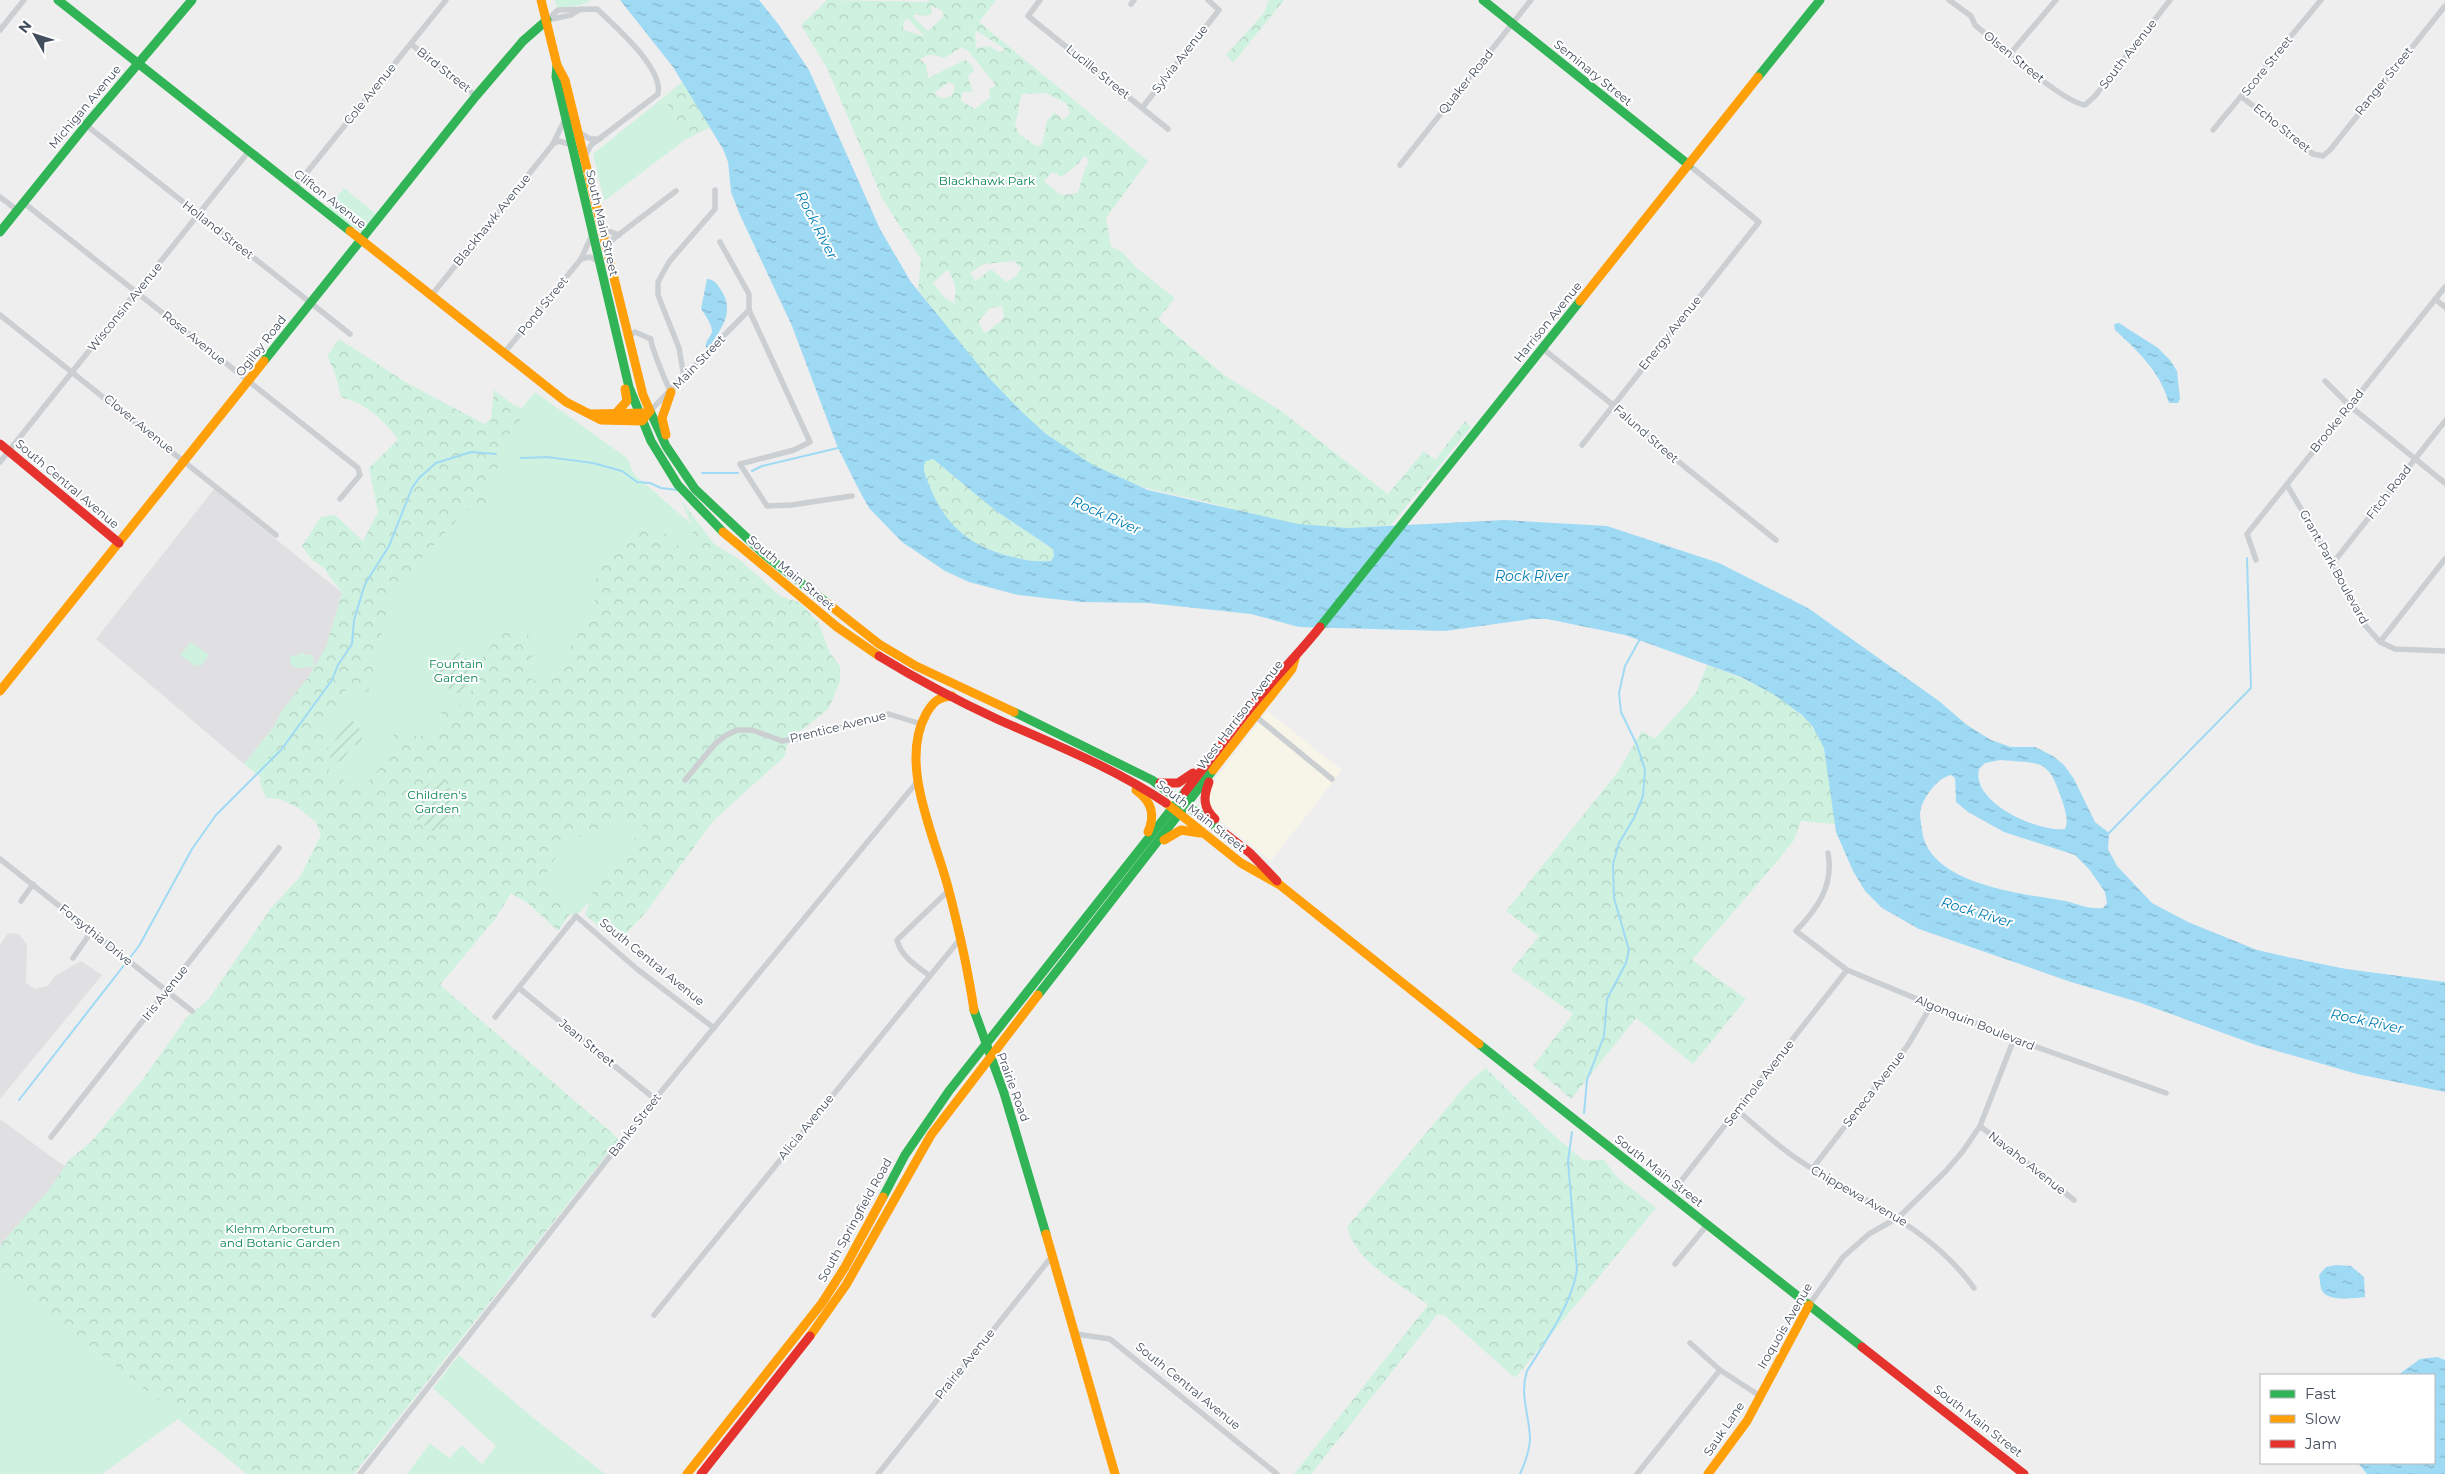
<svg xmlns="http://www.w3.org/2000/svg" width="2445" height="1474" font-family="Montserrat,sans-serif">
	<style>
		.commercial { fill: #f7f4e8 }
		.education { fill: #e0dfe1 }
		.green { fill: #cff1df }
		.forest { fill: url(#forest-crowns); fill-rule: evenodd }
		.garden { fill: url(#garden-furrows) }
		.water { fill: url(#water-ripples); fill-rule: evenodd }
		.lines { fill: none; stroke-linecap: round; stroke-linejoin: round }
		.stream { stroke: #9fdaf4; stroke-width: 2 }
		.street { stroke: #cbcfd2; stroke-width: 5.5 }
		.fast { stroke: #30b455; stroke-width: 9 }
		.slow { stroke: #ff9f0a; stroke-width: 9 }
		.jam { stroke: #e5322d; stroke-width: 9 }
		.labels { text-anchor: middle; stroke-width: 4; stroke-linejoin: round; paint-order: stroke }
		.street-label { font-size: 12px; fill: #434e5d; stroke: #fff }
		.park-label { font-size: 12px; fill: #0c8654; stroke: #fff }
		.water-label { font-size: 14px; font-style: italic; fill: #007db3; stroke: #fff }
	</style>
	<defs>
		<pattern id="forest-crowns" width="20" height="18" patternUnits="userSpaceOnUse" patternTransform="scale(1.25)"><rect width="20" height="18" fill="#cff1df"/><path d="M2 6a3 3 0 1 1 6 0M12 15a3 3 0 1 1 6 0" fill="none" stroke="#b3d0c2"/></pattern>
		<pattern id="garden-furrows" width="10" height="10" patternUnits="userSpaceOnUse" patternTransform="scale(1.25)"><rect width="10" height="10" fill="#cff1df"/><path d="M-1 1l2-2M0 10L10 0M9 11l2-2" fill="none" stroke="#b3d0c2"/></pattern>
		<pattern id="water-ripples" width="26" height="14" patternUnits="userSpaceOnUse" patternTransform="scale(1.25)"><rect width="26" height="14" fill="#9fdaf4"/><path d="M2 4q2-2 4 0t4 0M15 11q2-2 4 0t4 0" fill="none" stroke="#83b3c9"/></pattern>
	</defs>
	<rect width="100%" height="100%" fill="#efeeee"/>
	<path class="commercial" d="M1267,711l75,59 -71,91 -56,-44 -6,-11v-14l6,-12z"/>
	<g class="education">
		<path d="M214,489l137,111 -25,62 -82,102 -148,-125z"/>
		<path d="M8,933l11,1 8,11 -1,38 9,6 13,-3 7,-10 26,-15 21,14 -102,124v-154z"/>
		<path d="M0,1119l75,55 -75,95z"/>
	</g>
	<g class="green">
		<path d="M555,0h36c-7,6 -25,8 -34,7z"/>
		<path d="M664,97l21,43 -81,61 -11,-47z"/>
		<path d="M344,188l33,27 -15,18 -35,-24z"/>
		<path d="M535,392l92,66 7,16 126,110 -68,234 -80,102 -24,-17 -9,10 -8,2 -49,-36 -90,109 -84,486h-101l-69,-55 -76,55h-102v-205l324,-410 4,-27 -84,-68 82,-102 139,-237 21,-2 16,-14 12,9z"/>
		<path d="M191,642l18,13 -7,10 -7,1 -15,-11z"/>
		<path d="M301,652l6,3h6l1,12 -18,1 -6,-5v-7l8,-1z"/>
		<path d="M459,1355l73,62 73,57h-198l23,-31 19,15 13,-13 20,19 14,-18 -63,-58z"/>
	</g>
	<g class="forest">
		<path d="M827,0l100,2 2,-2h67l-17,22 169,139 -42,57 5,29 11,5 16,17 37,29 -17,21 66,56 57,36 107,83 36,-43 11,9 30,-39 6,6 -81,99c-21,1 -43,3 -65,2 -40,-3 -79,-15 -118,-26 -32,-8 -63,-12 -94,-26 -83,-37 -144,-116 -195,-187l3,-30 -38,-59 -56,-132 -26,-43zM931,6l10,4 3,6 -16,15 -15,-14 2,-3 11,2 6,-2zM908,19l16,17 -21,-6 1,-9zM975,30l27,17 3,4 -7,1 -8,-6 -14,2zM962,47l7,5 26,32 -1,3 -5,1 1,9 -15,12 -14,-8 1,-9h11l-5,-15 6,-7 -4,-7 -5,-3 -37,18 -2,-14 -6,-4c8,-8 14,-5 24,-2zM949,82l6,4 -2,8 -7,4 -8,-1 -4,-4zM1046,93l21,11 3,10 -7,6 -9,-8 -7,9 -5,24 -6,1 -17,-12 -4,-10c4,-10 3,-20 7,-30zM1085,155l4,7 -5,9 -6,22 -17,2 -17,-14 7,-8h4l6,4 16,-12zM1014,261l7,7 -4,7 -10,7 -16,-13 -15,12 -6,-8 14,-9zM947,270c8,9 10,20 7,31l3,4 -12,-7 -12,-15zM1002,306l2,11 -4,5 -15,11 -7,-11 12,-14z"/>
		<path d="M1269,0h15l-51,63 -7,-8 38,-42z"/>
		<path d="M682,82l28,45 -25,13 -21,-43z"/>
		<path d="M339,339l68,44 83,44 4,-37 21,16 10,3 -5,12 -20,25 -3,25 -13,20 5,17 -23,2 -80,88c7,24 1,20 -6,40 -2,5 -1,11 -2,16 -2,16 -9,18 -9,38h-11l-8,-9 -27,46 8,8 -6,23 8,21 9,-2 10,8 9,3 22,-25 10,-29 7,-9 18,10 18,-8 7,-7 -4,-24 12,-1v9l12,-2 12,-19 4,-23 25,-33 6,-4 1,-6 9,15 7,-8 2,14 4,4 -1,21 -6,11 15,8 21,-9 -2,-11c7,-10 33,-53 35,-63 2,-6 -2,-13 0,-19 5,-21 37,-55 60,-52 11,1 21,12 27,20l11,-5v-16l-12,-29 33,44 26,16 40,36 20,7 18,19 12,31 10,13v15l-11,27 -24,20 -15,8 -6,21 -70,63 -68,92 -18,19 -6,14 -37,-30 8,-24 19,-29 19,-17 13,-22c-28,-8 -27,0 -50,10 -6,2 -14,2 -19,5 -14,9 -27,28 -31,44l23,16 7,10 -16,23 -29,-27 -18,-11 -16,26 -55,66 179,154 -265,335h-101l-253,-199v-30l49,-55 20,-30 22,-18 52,-63 44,-62 22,-18 62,-91 29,-31 21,-42 -8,-20 -33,-16 -14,-1 -7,-17 14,-14 -9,-19 17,-36 28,-36 17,-29 16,-54 -19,-26 -11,-7 -10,-14 19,-29 14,-2 28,26 15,-29 -9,-44 29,-28c-15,-22 -32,-36 -57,-43l-6,-24 -8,-17z"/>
		<path d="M933,459l63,52 57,38 1,7 -3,5c-14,1 -24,0 -38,-4 -43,-10 -69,-31 -85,-75 -2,-6 -7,-14 -3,-21z"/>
		<path d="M1707,665c40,14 103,39 118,84 7,23 7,51 10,75l-34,-3 -7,19 -15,19 -87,101 54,39 -53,65 -57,-46 -65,81 -38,-33 40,-52 -62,-44 28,-34 -33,-25 111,-138 25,-42 13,8 41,-46z"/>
		<path d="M1486,1068l63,63 34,29h21l12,16 40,32 -141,170 -71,-63h-7l-126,159h-17l134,-169c-29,-23 -71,-40 -81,-78l121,-144z"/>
	</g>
	<g class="garden">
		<path d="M450,653h10c15,10 17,31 0,41 -20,-5 -28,-29 -10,-41z"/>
		<path d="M352,720l9,11 1,6 -3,10 -6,-4 -11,18 -12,1c0,-19 9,-30 22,-42z"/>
		<path d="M442,779l17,21 -1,5 -24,27 -18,-13 -3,-7c6,-17 10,-30 29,-33z"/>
	</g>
	<g class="water">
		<path d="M620,0h139l20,25 30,45 71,159 31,53 78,96 33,34 24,22 47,31 55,25 150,34 50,4 156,-8 103,6 112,37 89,45 131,93 28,24 24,15 20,7h24l18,9 11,9 10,14 21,43 14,11 -1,16 9,17 35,37 36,19 69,28 35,8 54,11 99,13v110l-88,-18 -101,-29 -118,-43 -67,-20 -152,-53 -37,-21 -17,-17 -12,-20 -17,-39 -12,-84 -11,-21 -11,-12 -29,-21 -32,-17 -116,-42 -78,-16h-16l-86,12 -146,-4 -48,-13 -103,-11 -67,-1 -63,-7 -49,-13 -24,-11 -43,-29 -33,-34 -10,-18 -21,-42 -46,-122 -52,-111 -9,-23 -3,-30 -5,-13 -50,-82zM933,459l63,52 57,38 1,7 -3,5c-15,1 -24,0 -38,-4 -43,-10 -69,-32 -85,-75 -2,-6 -7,-14 -2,-21zM2000,760c44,4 48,-2 63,43 2,8 6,18 2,26 -27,3 -94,-26 -86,-60l6,-6zM1951,775l4,3 1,24 12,10 36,20 71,23 14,14 16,23 2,11 -4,5c-16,2 -28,-6 -44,-8 -42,-7 -131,-17 -137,-70 -1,-8 -3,-15 -1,-22 4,-13 17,-30 30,-33z"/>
		<path d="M707,279c7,0 10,5 14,11 15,23 -1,39 -12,58h-3c-1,-8 4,-10 6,-16 1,-6 -8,-19 -11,-23z"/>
		<path d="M2119,323l39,25 12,12 7,11 3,28 -2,4h-9c-9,-31 -30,-51 -54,-73l-1,-6z"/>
		<path d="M2336,1265l15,1 13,11 1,20c-11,1 -36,5 -43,-6 -2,-4 -2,-11 -3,-16l7,-8z"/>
		<path d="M2437,1357l8,3v114h-78l-9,-11h76v-88h-36l22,-16z"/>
	</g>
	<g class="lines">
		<g class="stream">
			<path d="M521,458l26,-1 46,6 29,8 15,11 13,1 11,5 16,2"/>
			<path d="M752,471l10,-5 76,-18"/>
			<path d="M702,473h36"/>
			<path d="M2109,833l142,-145 -4,-130"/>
			<path d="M19,1100l120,-154 53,-97 24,-34 65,-65 51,-70 6,-15 14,-21 2,-24 11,-36 24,-38 23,-58 7,-10 17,-15 35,-11 25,2"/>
			<path d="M1584,1113l3,-33 17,-44 3,-37 19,-36 3,-13 -15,-52 -1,-34 6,-21 15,-25 9,-22 2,-26 -8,-25 -16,-33 -2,-19 6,-27 15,-27"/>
			<path d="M1520,1474c5,-11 9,-21 10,-34 0,-24 -11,-45 -3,-69 19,-31 44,-65 50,-101l-9,-109 4,-29"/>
		</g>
		<g class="street">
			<path d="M1040,0l-12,16 140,113"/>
			<path d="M1949,0l22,16 4,9c22,18 87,77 110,80l10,-9 75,-96"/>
			<path d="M1131,4l3,-4"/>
			<path d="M547,20l11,-10 39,-1c18,17 67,60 61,85l-67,51 -6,11"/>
			<path d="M547,20l24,-5 10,-6"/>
			<path d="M0,30l24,-30"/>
			<path d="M411,44l65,52"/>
			<path d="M2010,54l46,-54"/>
			<path d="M2242,97l71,57 10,2 7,-6 115,-144"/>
			<path d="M1142,108l77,-98 -11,-10"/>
			<path d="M86,125l264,209"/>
			<path d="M2213,130l108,-130"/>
			<path d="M578,132l12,7h10"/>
			<path d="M553,144l6,-3 13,4"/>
			<path d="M1400,165l131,-165"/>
			<path d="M295,187l151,-187"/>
			<path d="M0,197l17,13"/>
			<path d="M24,203l334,265 2,7 -20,24"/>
			<path d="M601,228l18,7"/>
			<path d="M720,242l29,52v16l61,132 -16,8 -54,14 27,42 24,-1 61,-9"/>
			<path d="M608,249l5,-10 63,-48"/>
			<path d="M581,259l9,-2 8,4"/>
			<path d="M431,296l122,-152 12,-25"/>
			<path d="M2435,299l10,8"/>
			<path d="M0,315l276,220"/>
			<path d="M627,337l8,-5 16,7c0,8 15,44 20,53"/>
			<path d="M1542,348l71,57 72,62 91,73"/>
			<path d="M504,353l77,-94 11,-24"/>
			<path d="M684,377l-5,-29 -21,-53v-13l11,-20 46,-53v-19"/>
			<path d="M2325,381l25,25 95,77"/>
			<path d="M649,412l100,-102"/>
			<path d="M1582,445l177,-223 -70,-57"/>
			<path d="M0,462l249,-311"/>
			<path d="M2287,485l46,78 31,61 16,18 15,7 50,2"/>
			<path d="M2256,560l-9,-26 198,-247"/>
			<path d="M2333,563l112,-142"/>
			<path d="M2380,642l65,-83"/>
			<path d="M1254,715l78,64"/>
			<path d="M685,780l30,-36 10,-8 12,-6h15l30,11 31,-5 76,-22 32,10"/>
			<path d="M1828,853c6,32 -10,55 -32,78l51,39 167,69 152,54"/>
			<path d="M0,859l192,152"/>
			<path d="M21,901l12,-17"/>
			<path d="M73,958l18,-26"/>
			<path d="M930,976c-13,-10 -29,-19 -33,-36l52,-50"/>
			<path d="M519,988l136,111"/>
			<path d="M495,1017l81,-101 61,53 77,59"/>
			<path d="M1737,1110c25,21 48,43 76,59 58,35 120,62 161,119"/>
			<path d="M1980,1126l94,74"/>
			<path d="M51,1137l228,-289"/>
			<path d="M1812,1169l96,-124 23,-39"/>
			<path d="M1670,1195l177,-225"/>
			<path d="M1675,1264l32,-39"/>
			<path d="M1809,1305l34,-48 26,-23 30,-17 47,-46 17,-20 17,-25 34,-87"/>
			<path d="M654,1315l306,-376"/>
			<path d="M1076,1334l34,5 167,135"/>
			<path d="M1690,1343l30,27 40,26"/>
			<path d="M360,1474l295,-375 262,-317"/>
			<path d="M878,1474l175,-219"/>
			<path d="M1637,1474l83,-104"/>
		</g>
		<g class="fast">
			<path d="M58,0l292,231"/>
			<path d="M1483,0l206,165"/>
			<path d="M557,65l-1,12 73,310 22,54 27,44 45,47"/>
			<path d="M1758,77l62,-77"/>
			<path d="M0,232l86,-107 106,-125"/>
			<path d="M264,361l212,-265 47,-55 24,-21"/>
			<path d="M650,411l16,35 29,43 70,66 62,48"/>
			<path d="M1320,627l260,-326"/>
			<path d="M1014,712l138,68 71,52"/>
			<path d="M1038,995l175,-225"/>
			<path d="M974,1010l30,83 42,141"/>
			<path d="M1479,1044l383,303"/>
			<path d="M883,1197l22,-42 44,-64 236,-299"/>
		</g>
		<g class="slow">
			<path d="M541,0l16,65 8,15 78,315 7,16"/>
			<path d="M350,231l216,171 35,18 41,1 7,-9"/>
			<path d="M1580,301l178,-224"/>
			<path d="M590,414l57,-1"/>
			<path d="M615,414l12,-13 -2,-12"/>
			<path d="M666,435l-4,-17 9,-26"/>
			<path d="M723,532l114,95 42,29"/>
			<path d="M827,603l52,41 37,22 98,46"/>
			<path d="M0,691l264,-330"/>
			<path d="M952,696c-14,1 -19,6 -26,18 -28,51 10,125 23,177 10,39 19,79 25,119"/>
			<path d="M1213,770l79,-101 3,-10"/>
			<path d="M1136,790c15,11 20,24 12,42"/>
			<path d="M1166,803l75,60 39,22 199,159"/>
			<path d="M1164,840l17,-10 19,3"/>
			<path d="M1046,1234l69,240"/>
			<path d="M810,1336l36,-51 85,-150 107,-140"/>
			<path d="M687,1474l135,-171 23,-36 38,-70"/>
			<path d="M1708,1474l39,-53 62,-116"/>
		</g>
		<g class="jam">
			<path d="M0,444l119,99"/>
			<path d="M879,656c39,24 79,45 120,64 57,25 115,48 167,83"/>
			<path d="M1209,782c-6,15 -6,26 6,37"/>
			<path d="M1160,783h18l15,-10"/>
			<path d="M1185,792c25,-32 49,-65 75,-96 20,-24 41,-45 60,-69"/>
			<path d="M1223,832l27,21 27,28"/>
			<path d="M1862,1347l162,127"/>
			<path d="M701,1474l109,-138"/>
		</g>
	</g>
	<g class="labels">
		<g class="street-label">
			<text transform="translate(2128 54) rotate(-52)" y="4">South Avenue</text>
			<text transform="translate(2014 57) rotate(39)" y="4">Olsen Street</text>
			<text transform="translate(1180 59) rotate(-52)" y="4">Sylvia Avenue</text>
			<text transform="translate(2267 66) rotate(-51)" y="4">Score Street</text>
			<text transform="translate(444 70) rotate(38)" y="4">Bird Street</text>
			<text transform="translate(1098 72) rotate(39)" y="4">Lucille Street</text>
			<text transform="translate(1593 73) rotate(39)" y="4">Seminary Street</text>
			<text transform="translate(2384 81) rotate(-51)" y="4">Ranger Street</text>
			<text transform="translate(1466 82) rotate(-51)" y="4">Quaker Road</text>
			<text transform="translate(370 94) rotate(-51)" y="4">Cole Avenue</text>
			<text transform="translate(85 107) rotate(-50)" y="4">Michigan Avenue</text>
			<text transform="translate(2282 128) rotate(39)" y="4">Echo Street</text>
			<text transform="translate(330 199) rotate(38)" y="4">Clifton Avenue</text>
			<text transform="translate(492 220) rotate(-51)" y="4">Blackhawk Avenue</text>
			<text transform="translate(602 223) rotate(77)" y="4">South Main Street</text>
			<text transform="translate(218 230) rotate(38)" y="4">Holland Street</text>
			<text transform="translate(543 306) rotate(-51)" y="4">Pond Street</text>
			<text transform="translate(125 307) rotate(-51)" y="4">Wisconsin Avenue</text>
			<text transform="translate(1548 322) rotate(-51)" y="4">Harrison Avenue</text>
			<text transform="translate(1670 333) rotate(-51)" y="4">Energy Avenue</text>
			<text transform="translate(194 338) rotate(39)" y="4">Rose Avenue</text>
			<text transform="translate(261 346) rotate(-52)" y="4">Ogilby Road</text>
			<text transform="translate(699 362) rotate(-46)" y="4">Main Street</text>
			<text transform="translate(2337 421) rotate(-51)" y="4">Brooke Road</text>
			<text transform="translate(139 424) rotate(39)" y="4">Clover Avenue</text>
			<text transform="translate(1646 434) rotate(41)" y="4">Falund Street</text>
			<text transform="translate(67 484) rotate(40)" y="4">South Central Avenue</text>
			<text transform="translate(2389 492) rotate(-52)" y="4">Fitch Road</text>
			<text transform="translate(2334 567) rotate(61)" y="4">Grant Park Boulevard</text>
			<text transform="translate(791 573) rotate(40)" y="4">South Main Street</text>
			<text transform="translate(1240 715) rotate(-53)" y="4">West Harrison Avenue</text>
			<text transform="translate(838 727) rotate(-14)" y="4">Prentice Avenue</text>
			<text transform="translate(1201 816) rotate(38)" y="4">South Main Street</text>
			<text transform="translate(96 935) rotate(39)" y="4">Forsythia Drive</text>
			<text transform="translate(652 962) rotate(39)" y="4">South Central Avenue</text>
			<text transform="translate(165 993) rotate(-52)" y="4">Iris Avenue</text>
			<text transform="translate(1975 1023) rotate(22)" y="4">Algonquin Boulevard</text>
			<text transform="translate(587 1043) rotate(39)" y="4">Jean Street</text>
			<text transform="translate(1759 1083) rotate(-52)" y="4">Seminole Avenue</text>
			<text transform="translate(1013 1087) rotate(70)" y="4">Prairie Road</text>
			<text transform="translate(1874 1089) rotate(-52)" y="4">Seneca Avenue</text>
			<text transform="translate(635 1125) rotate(-52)" y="4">Banks Street</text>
			<text transform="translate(806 1127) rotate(-51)" y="4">Alicia Avenue</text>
			<text transform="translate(2027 1163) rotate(38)" y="4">Navaho Avenue</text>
			<text transform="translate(1659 1171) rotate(38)" y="4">South Main Street</text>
			<text transform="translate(1859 1196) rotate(30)" y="4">Chippewa Avenue</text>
			<text transform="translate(855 1220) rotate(-61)" y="4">South Springfield Road</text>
			<text transform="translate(1785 1326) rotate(-60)" y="4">Iroquois Avenue</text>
			<text transform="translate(965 1364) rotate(-51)" y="4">Prairie Avenue</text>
			<text transform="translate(1188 1386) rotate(39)" y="4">South Central Avenue</text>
			<text transform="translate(1978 1421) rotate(38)" y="4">South Main Street</text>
			<text transform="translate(1724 1429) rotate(-56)" y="4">Sauk Lane</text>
		</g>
		<g class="park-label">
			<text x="987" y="185">Blackhawk Park</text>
			<text x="456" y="668">Fountain<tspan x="456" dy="14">Garden</tspan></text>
			<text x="437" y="799">Children's<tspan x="437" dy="14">Garden</tspan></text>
			<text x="280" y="1233">Klehm Arboretum<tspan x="280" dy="14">and Botanic Garden</tspan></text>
		</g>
		<g class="water-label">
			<text transform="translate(817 225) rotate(63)" y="5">Rock River</text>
			<text transform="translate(1106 515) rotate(24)" y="5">Rock River</text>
			<text x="1532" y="581">Rock River</text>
			<text transform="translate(1977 912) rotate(17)" y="5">Rock River</text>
			<text transform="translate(2367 1021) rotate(12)" y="5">Rock River</text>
		</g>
	</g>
	<rect x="2260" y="1374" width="175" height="90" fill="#ffffff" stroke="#b4b8be"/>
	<rect x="2270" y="1390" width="25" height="8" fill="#30b455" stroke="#b4b8be"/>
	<text x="2305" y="1399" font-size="15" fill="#434e5d">Fast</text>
	<rect x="2270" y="1415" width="25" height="8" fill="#ff9f0a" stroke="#b4b8be"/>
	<text x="2305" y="1424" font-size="15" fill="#434e5d">Slow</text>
	<rect x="2270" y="1440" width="25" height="8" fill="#e5322d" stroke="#b4b8be"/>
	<text x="2305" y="1449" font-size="15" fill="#434e5d">Jam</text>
	<g transform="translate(35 35) rotate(309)" stroke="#ffffff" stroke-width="4" paint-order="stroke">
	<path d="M0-4L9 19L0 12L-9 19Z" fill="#434e5d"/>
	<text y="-8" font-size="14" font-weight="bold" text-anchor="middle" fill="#434e5d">N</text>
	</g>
</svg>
